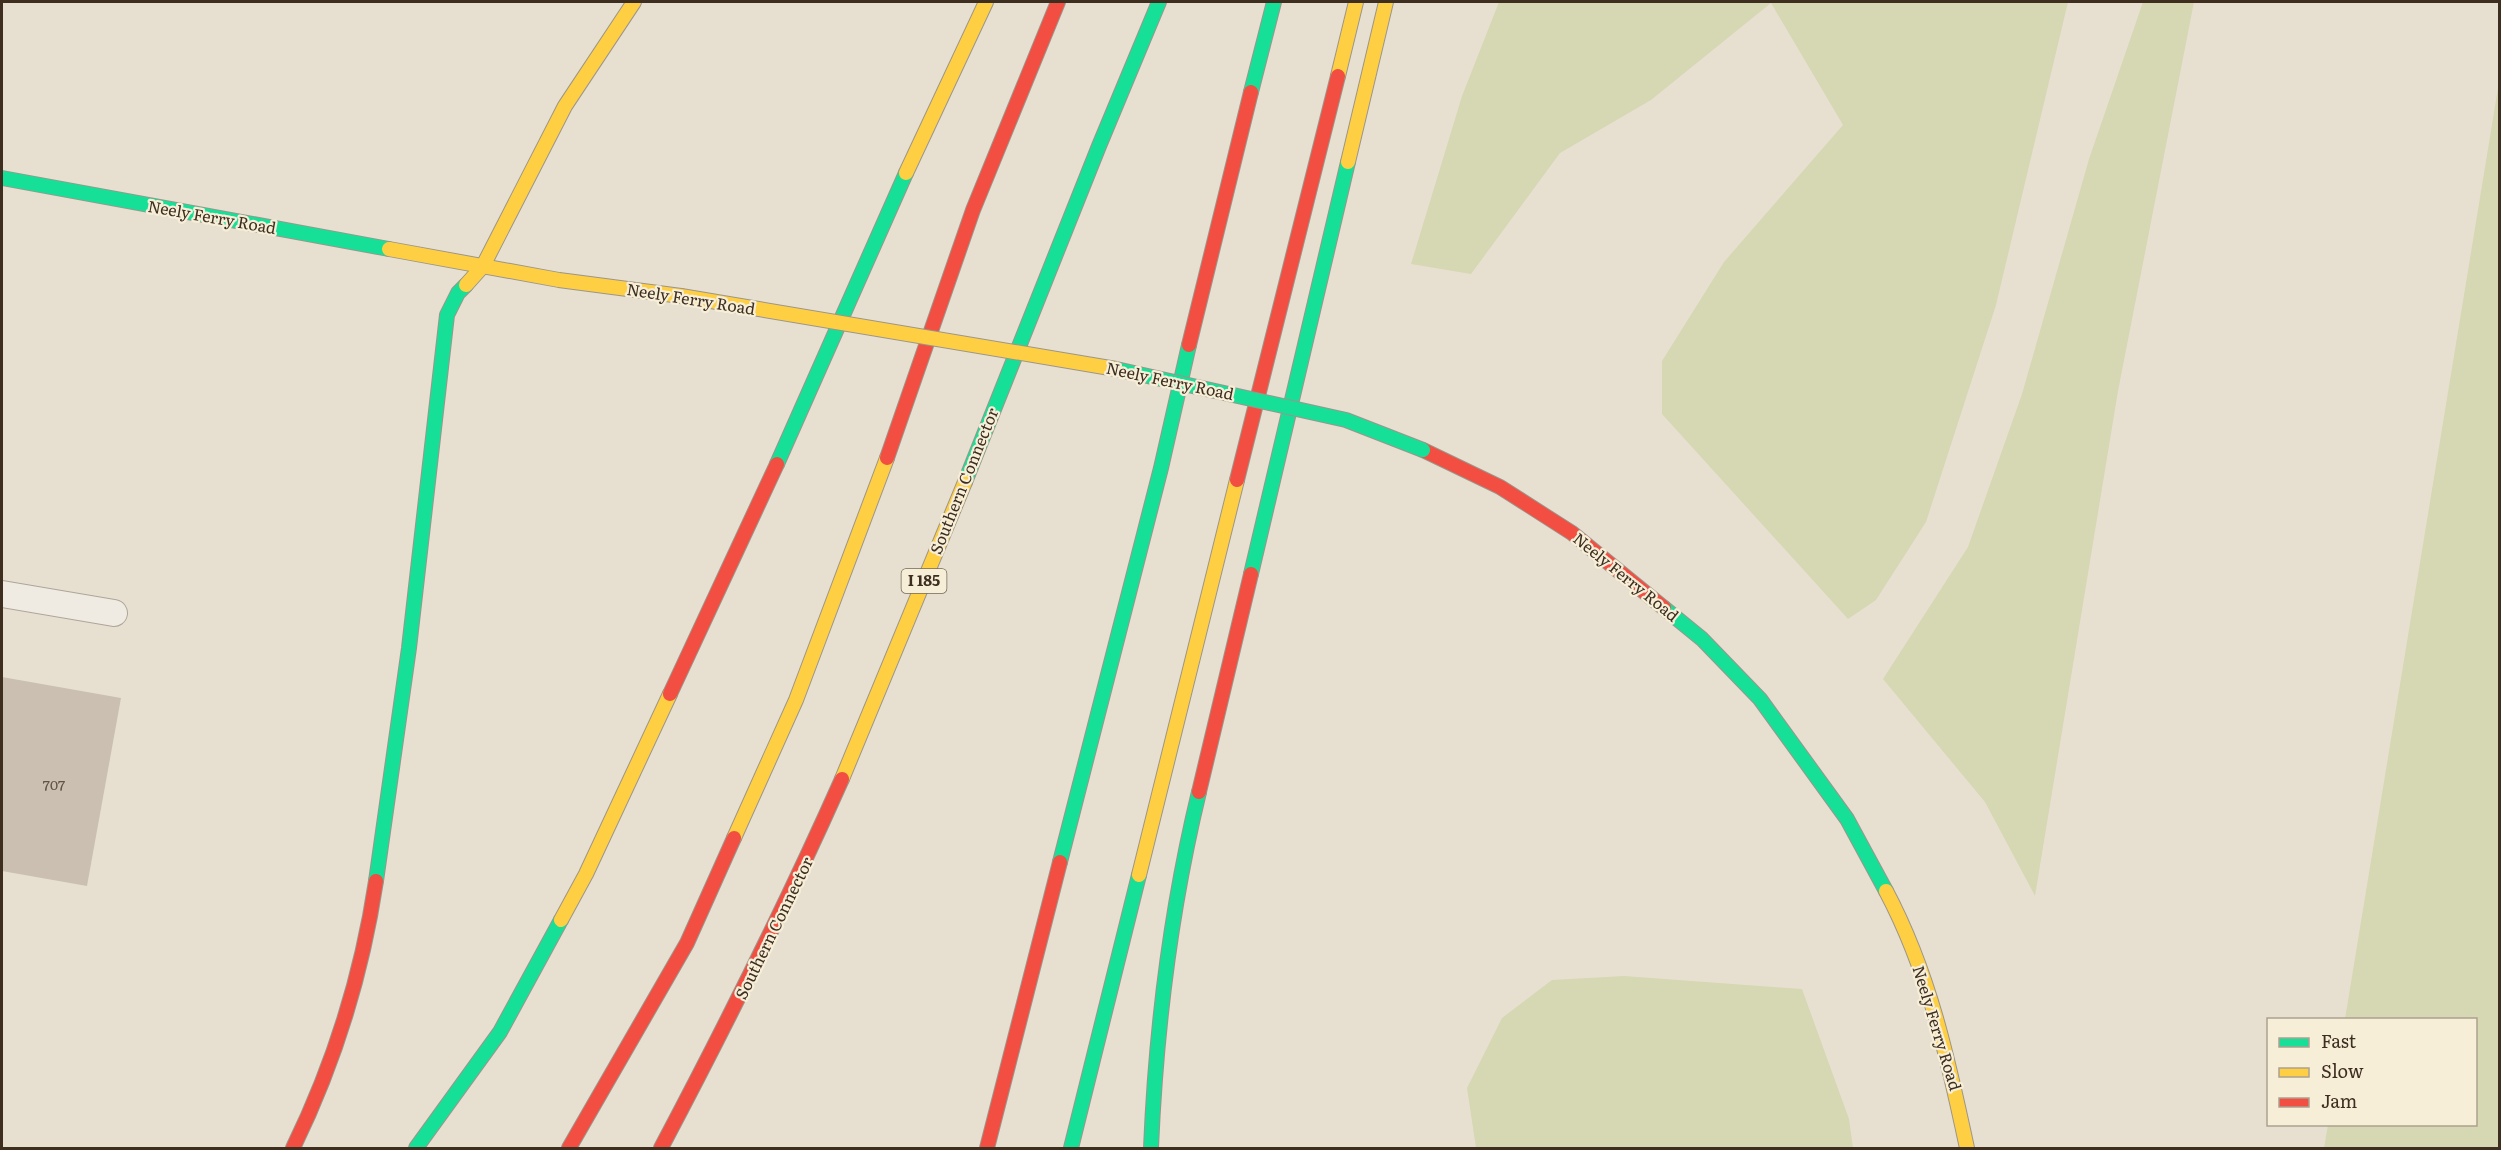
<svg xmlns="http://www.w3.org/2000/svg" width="2501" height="1150" font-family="Literata,serif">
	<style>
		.green { fill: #d6d7b3 }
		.building { fill: #cbbfb2 }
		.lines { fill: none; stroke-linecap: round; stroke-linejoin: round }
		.lane-casing { stroke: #ada599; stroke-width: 28 }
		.fast-casing { stroke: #9c958a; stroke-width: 16 }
		.slow-casing { stroke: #9c958a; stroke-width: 16 }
		.jam-casing { stroke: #9c958a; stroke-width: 16 }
		.lane { stroke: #efebe3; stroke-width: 26 }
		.fast { stroke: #16e098; stroke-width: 14 }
		.slow { stroke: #ffcf43; stroke-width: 14 }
		.jam { stroke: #f24e42; stroke-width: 14 }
		.fast-bridge-casing { stroke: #9c958a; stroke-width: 16; stroke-linecap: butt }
		.slow-bridge-casing { stroke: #9c958a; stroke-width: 16; stroke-linecap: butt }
		.fast-bridge { stroke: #16e098; stroke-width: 14 }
		.slow-bridge { stroke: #ffcf43; stroke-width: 14 }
		.labels { text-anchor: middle; stroke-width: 4.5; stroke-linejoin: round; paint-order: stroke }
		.number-label { font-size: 14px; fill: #605244 }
		.shield { fill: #f7eed8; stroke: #756857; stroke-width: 1.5 }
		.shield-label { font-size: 15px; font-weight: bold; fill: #3d2e20 }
		.street-label { font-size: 16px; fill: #3d2e20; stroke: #f7eed8 }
	</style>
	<rect width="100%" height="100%" fill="#e7e0d1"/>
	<g class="green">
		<path d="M1499,2h569l-72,303 -70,217 -50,78 -28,19 -186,-205v-53l62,-99 119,-137 -72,-122 -120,97 -91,53 -89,121 -60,-10 51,-168z"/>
		<path d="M2143,2h51l-76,389 -83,505 -50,-94 -102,-123 85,-132 54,-153 67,-235z"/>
		<path d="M2499,82v1066h-175l4,-23 148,-1v-104l-131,-1z"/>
		<path d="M1624,976l178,13 47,130 4,29h-377l-9,-60 35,-70 50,-38z"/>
	</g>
	<path class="building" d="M2,677l119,21 -34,188 -85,-15z"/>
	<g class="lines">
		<defs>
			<path id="lane" d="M2,594l112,19"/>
			<g id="fast">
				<path d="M1251,92l23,-90"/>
				<path d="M2,178l387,71"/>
				<path d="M777,464l129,-291"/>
				<path d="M965,482l134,-336 60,-144"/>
				<path d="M1251,574l97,-412"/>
				<path d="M1664,608l38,31 58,60 87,120 39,72"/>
				<path d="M1060,862l101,-394 28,-123"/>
				<path d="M376,881l33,-233 38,-333 11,-22 8,-8"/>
				<path d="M416,1148l84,-116 61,-112"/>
				<path d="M1071,1148l68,-273"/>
				<path d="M1151,1148c5,-120 20,-240 48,-356"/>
			</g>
			<g id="slow">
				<path d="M1338,76l18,-74"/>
				<path d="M1348,162l38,-160"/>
				<path d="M906,173l80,-171"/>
				<path d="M389,249l170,31 122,16"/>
				<path d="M466,285l17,-19 82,-160 69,-104"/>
				<path d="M842,779l123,-297"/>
				<path d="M734,838l62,-138 91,-242"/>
				<path d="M1139,875l98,-395"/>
				<path d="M1886,891c43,81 62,168 81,257"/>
				<path d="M561,920l25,-46 84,-180"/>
			</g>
			<g id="jam">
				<path d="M1189,345l62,-253"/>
				<path d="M1423,450l77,37 72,46 92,75"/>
				<path d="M887,458l86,-248 85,-208"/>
				<path d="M1237,480l101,-404"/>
				<path d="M670,694l107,-230"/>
				<path d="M1199,792l52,-218"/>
				<path d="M293,1148c41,-84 69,-174 83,-267"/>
				<path d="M569,1148l118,-205 47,-105"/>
				<path d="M661,1148c64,-121 125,-243 181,-369"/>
				<path d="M987,1148l73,-286"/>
			</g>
		</defs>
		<use href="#lane" class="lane-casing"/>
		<use href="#fast" class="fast-casing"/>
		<use href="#slow" class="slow-casing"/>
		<use href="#jam" class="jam-casing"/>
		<use href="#lane" class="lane"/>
		<use href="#fast" class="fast"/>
		<use href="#slow" class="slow"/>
		<use href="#jam" class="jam"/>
		<defs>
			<path id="fast-bridge" d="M1116,369l230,51 77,30"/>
			<path id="slow-bridge" d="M681,296l435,73"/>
		</defs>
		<use href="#fast-bridge" class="fast-bridge-casing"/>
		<use href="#slow-bridge" class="slow-bridge-casing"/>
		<use href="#fast-bridge" class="fast-bridge"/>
		<use href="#slow-bridge" class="slow-bridge"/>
	</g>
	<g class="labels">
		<g class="number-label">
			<text x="54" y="790">707</text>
		</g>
		<rect class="shield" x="901.5" y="569" width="45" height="24" rx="4.5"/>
		<g class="shield-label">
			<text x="924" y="586">I 185</text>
		</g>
		<g class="street-label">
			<text transform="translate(212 217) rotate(10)" y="6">Neely Ferry Road</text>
			<text transform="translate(691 299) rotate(9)" y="6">Neely Ferry Road</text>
			<text transform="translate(1170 381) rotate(12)" y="6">Neely Ferry Road</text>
			<text transform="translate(964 481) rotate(-68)" y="6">Southern Connector</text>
			<text transform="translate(1626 577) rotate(39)" y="6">Neely Ferry Road</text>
			<text transform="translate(774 928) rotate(-64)" y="6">Southern Connector</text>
			<text transform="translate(1937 1028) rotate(73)" y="6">Neely Ferry Road</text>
		</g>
	</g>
	<rect width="2501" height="1150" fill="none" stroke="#3d2e20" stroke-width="6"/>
	<rect x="2267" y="1018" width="210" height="108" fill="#f7eed8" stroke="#ada18e" stroke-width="1.5"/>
	<rect x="2279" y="1038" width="30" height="9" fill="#16e098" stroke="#ada18e" stroke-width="1.5"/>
	<text x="2321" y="1048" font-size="18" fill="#3d2e20">Fast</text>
	<rect x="2279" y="1068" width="30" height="9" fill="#ffcf43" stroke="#ada18e" stroke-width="1.5"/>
	<text x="2321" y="1078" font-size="18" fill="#3d2e20">Slow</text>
	<rect x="2279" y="1098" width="30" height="9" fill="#f24e42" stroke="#ada18e" stroke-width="1.5"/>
	<text x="2321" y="1108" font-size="18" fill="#3d2e20">Jam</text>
</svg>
